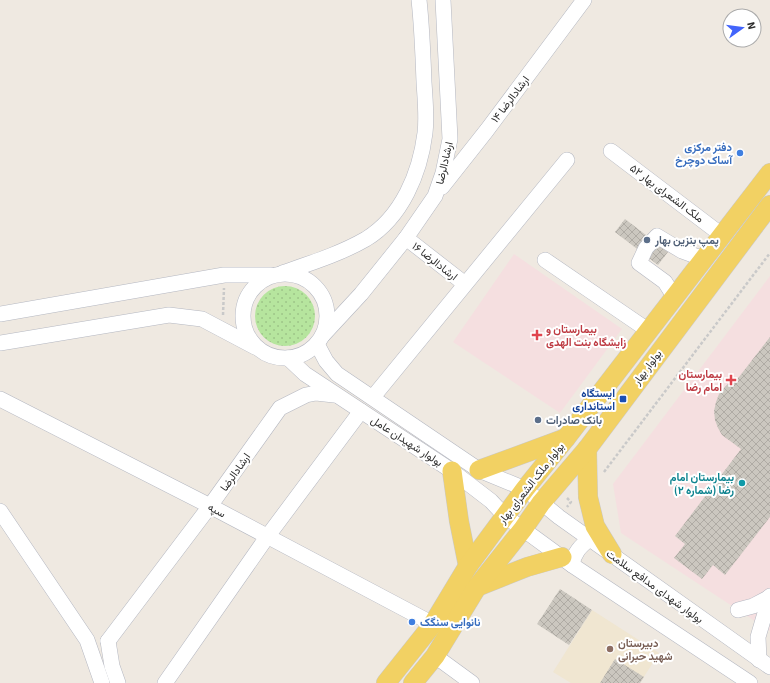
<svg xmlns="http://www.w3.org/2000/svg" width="770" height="683" font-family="'Source Sans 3',Vazirmatn,sans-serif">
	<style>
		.education { fill: #f0e6d1 }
		.medical { fill: #f5dfe0 }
		.grass { fill: url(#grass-dots) }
		.building { fill: url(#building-cross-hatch) }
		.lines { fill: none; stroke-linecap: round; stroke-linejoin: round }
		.minor-casing { stroke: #b4b7c1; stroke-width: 16 }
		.major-casing { stroke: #c9c9c9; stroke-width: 20 }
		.path { stroke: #c9c9c9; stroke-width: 2.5; stroke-dasharray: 3 2; stroke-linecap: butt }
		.minor { stroke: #fff; stroke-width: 15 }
		.major { stroke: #f2d163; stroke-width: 19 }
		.shop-dot { fill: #3f7fe0; stroke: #fff; stroke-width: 1.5 }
		.service-dot { fill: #5c6f8a; stroke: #fff; stroke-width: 1.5 }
		.health-dot { fill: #e0444e; stroke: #fff; stroke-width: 1.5 }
		.transit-dot { fill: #1a4fb4; stroke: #fff; stroke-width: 1.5 }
		.culture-dot { fill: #0f9aa8; stroke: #fff; stroke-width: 1.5 }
		.education-dot { fill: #8d6e63; stroke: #fff; stroke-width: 1.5 }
		.labels { text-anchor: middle; stroke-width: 4; stroke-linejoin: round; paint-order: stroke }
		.street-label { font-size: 11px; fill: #2e2e2e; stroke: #fff }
		.shop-label { font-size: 11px; font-weight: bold; fill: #366cbe; stroke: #fff; text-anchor: end }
		.service-label { font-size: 11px; font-weight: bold; fill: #4e5e75; stroke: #fff; text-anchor: start }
		.health-label { font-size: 11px; font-weight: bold; fill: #be3a42; stroke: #fff; text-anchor: start }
		.transit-label { font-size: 11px; font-weight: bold; fill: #164399; stroke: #fff; text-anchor: end }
		.culture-label { font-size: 11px; font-weight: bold; fill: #0d838f; stroke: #fff; text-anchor: end }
		.education-label { font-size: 11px; font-weight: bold; fill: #785e54; stroke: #fff; text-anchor: start }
	</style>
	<defs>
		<pattern id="grass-dots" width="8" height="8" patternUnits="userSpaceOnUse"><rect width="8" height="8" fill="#b6e59e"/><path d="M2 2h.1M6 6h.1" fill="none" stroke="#9dc588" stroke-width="1.8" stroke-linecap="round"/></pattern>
		<pattern id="building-cross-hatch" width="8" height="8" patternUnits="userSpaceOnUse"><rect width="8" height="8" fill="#cbc7bf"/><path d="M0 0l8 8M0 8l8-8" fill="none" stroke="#afaba4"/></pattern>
	</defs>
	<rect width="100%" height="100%" fill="#efe9e1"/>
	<path class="education" d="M592,610l67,43 -19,30h-69l-18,-11z"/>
	<g class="medical">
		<path d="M514,254l108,75 -62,84 -107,-71z"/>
		<path d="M770,276v355l-149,-98 -8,-49z"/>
	</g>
	<circle class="grass" cx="285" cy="316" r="30"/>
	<g class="building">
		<path d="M625,219l43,33 -10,13 -43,-33z"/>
		<path d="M770,337v180l-45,58 -12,-10 -11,14 -28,-21 11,-14 -10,-8 66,-87 -19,-14 -4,-7 -3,-8 -1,-9 2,-9 3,-8 6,-7 6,-6 8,-4z"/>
		<path d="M560,589l32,21 -23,35 -32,-21z"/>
		<path d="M615,659l29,18 -4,6h-40z"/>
	</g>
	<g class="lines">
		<defs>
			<g id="minor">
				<path d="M611,151l112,85"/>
				<path d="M442,187l45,-57 97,-130"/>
				<path d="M406,238l59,46"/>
				<path d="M545,260l104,71"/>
				<path d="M282,273c29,-10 58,-19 84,-34 36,-22 54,-66 59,-106 2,-16 0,-34 -1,-51 -1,-27 -2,-55 -5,-82"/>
				<circle cx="285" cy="316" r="42"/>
				<path d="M675,298l-10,-16 -26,-19 7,-15 11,-12 25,15 22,8"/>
				<path d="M0,314l224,-39h47"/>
				<path d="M323,335l38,-41 45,-56 29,-42 8,-23 7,-34 -7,-139"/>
				<path d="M0,343l169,-28 33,4 53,28"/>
				<path d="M317,344l9,17 11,13 142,96 46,19 34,28 211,150"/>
				<path d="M288,358l17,16 147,97 39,30 14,15 67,49 178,118"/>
				<path d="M373,397l194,-237"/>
				<path d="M0,399l210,107 223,118"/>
				<path d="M0,511l87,129 15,43"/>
				<path d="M572,565c2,-12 8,-19 18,-26"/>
				<path d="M738,610l15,-4 17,-9"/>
				<path d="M108,641l102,-135 70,-98 26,-13 10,-2 18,2"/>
				<path d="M108,641l4,25 6,17"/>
				<path d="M435,656l37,27"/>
				<path d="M759,660l-1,-23 12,-41"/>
				<path d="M165,683l102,-146 94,-126"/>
			</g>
			<g id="major">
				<path d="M587,449l1,48 7,29 17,28"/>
				<path d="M479,470l87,-32"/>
				<path d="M452,471l7,50 9,45"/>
				<path d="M477,587l50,-20 35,-10"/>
				<path d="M386,683l47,-59 35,-58 57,-77 41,-51 204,-265"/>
				<path d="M413,683l22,-27 42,-69 46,-58 18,-26 46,-54 183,-244"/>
			</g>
		</defs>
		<use href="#minor" class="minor-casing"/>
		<use href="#major" class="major-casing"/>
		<g class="path">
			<path d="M223,315l1,-27"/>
			<path d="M604,472l166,-219"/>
			<path d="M567,498l4,4 -4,5"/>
		</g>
		<use href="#minor" class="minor"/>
		<use href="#major" class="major"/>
	</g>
	<g class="shop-dot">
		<circle cx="740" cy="153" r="4"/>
		<circle cx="412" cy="622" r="4"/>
	</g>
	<g class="service-dot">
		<circle cx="647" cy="240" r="4"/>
		<circle cx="538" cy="420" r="4"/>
	</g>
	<g class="health-dot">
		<path d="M535 329h4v4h4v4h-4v4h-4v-4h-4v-4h4z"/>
		<path d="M729 374h4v4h4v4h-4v4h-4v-4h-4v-4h4z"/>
	</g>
	<rect class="transit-dot" x="619" y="395" width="8" height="8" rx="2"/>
	<circle class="culture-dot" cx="742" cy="483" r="4"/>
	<circle class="education-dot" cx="610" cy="649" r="4"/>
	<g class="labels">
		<g class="street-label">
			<text transform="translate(510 99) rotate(-53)" y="4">ارشادالرضا ۱۴</text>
			<text transform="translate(444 163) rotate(-77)" y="4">ارشادالرضا</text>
			<text transform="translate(667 193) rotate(37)" y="4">ملک الشعرای بهار ۵۲</text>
			<text transform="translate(435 261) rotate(38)" y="4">ارشادالرضا ۱۶</text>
			<text transform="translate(647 367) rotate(-53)" y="4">بولوار بهار</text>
			<text transform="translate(407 441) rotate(33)" y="4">بولوار شهیدان عامل</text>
			<text transform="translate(235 472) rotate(-55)" y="4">ارشادالرضا</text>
			<text transform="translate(531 483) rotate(-52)" y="4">بولوار ملک الشعرای بهار</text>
			<text transform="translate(217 510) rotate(28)" y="4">سپه</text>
			<text transform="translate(655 586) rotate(36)" y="4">بولوار شهدای مدافع سلامت</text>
		</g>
		<g class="shop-label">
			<text x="732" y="151">دفتر مرکزی<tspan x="732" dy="13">آساک دوچرخ</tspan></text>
			<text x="420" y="626" text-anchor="start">نانوایی سنگک</text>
		</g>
		<g class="service-label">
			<text x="655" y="244">پمپ بنزین بهار</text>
			<text x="546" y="424">بانک صادرات</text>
		</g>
		<g class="health-label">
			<text x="546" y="333">بیمارستان و<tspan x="546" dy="13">زایشگاه بنت الهدی</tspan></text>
			<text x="722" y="378" text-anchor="end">بیمارستان<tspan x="722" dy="13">امام رضا</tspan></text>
		</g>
		<g class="transit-label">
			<text x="615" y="397">ایستگاه<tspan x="615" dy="13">استانداری</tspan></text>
		</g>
		<g class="culture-label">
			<text x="734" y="481">بیمارستان امام<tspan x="734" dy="13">رضا (شماره ۲)</tspan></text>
		</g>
		<g class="education-label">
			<text x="618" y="647">دبیرستان<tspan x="618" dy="13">شهید حبرانی</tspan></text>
		</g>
	</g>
	<g transform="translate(742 28) rotate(76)"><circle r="19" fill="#ffffff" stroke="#ababab"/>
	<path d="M0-3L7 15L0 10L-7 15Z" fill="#4264fb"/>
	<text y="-6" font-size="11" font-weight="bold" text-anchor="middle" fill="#2e2e2e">N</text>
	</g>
</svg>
